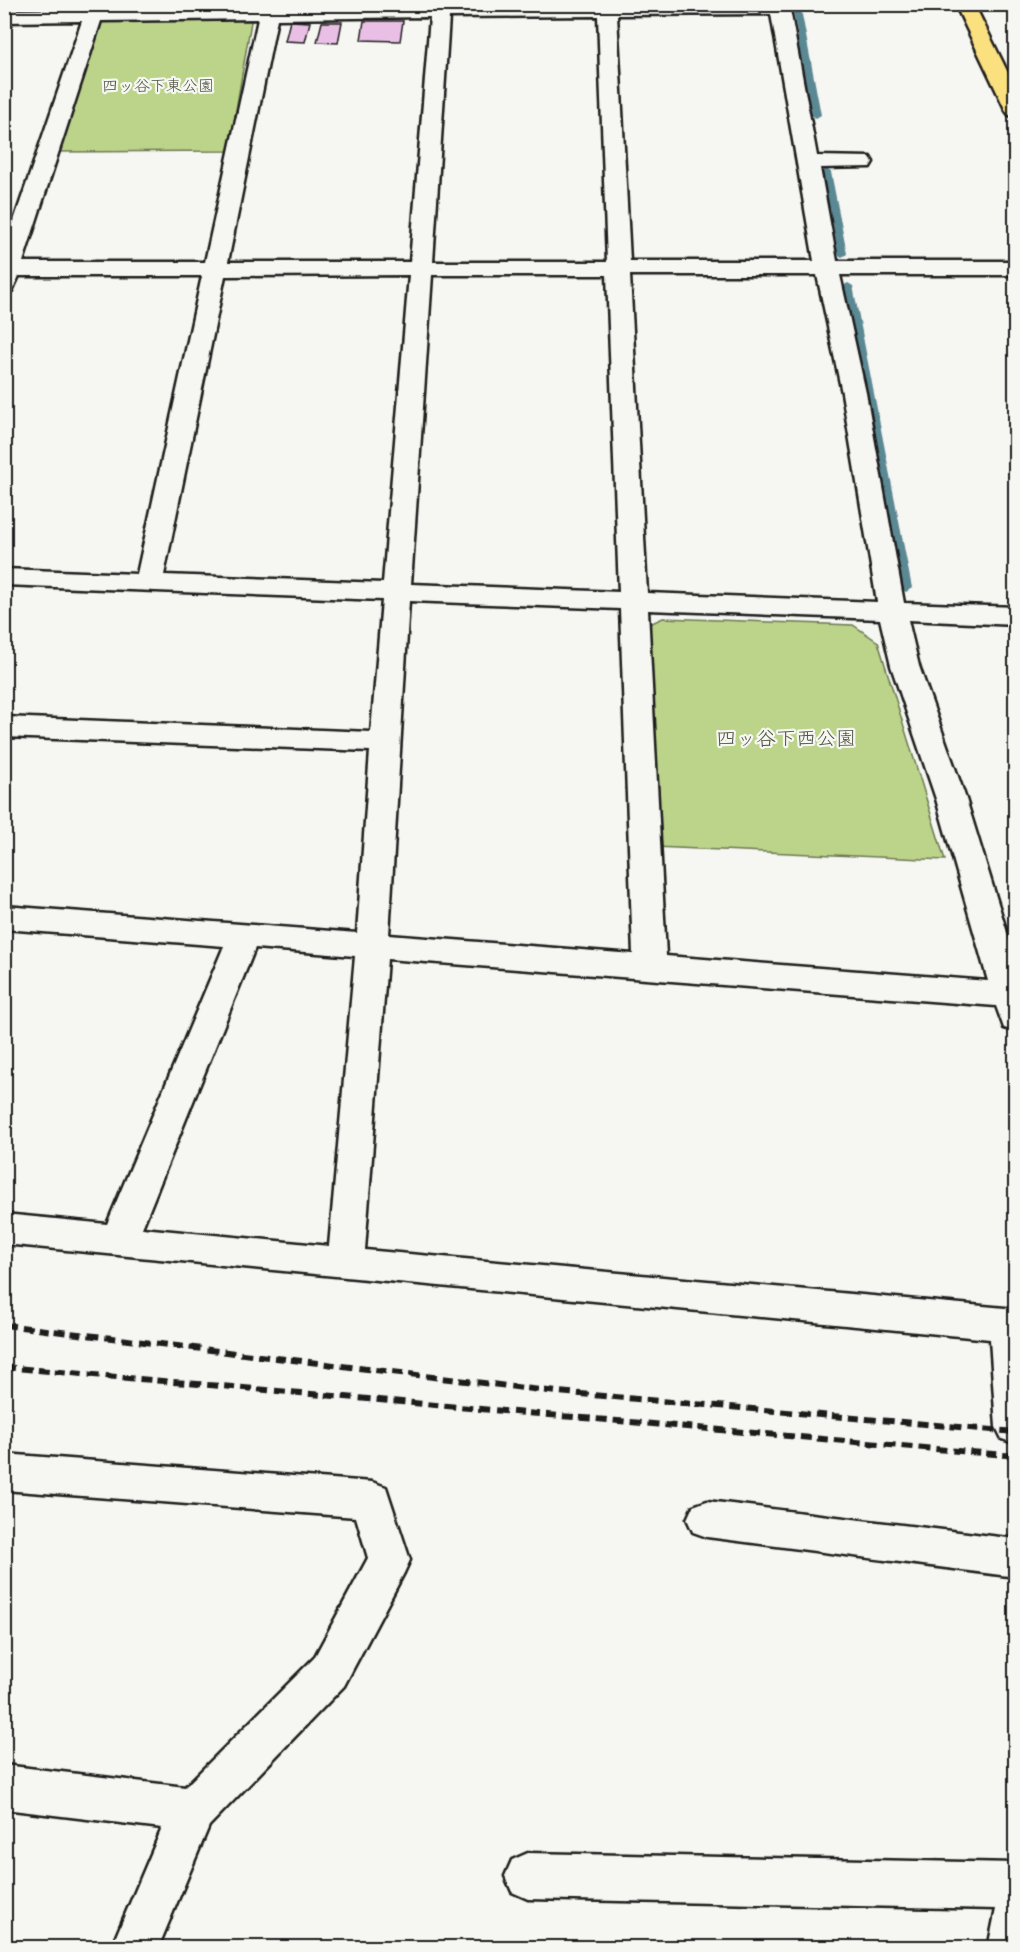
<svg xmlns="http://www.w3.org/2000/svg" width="1020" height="1952" font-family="Kalam,'Klee One',sans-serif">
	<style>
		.green { fill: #bbd48a; stroke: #6c7853; stroke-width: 1.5 }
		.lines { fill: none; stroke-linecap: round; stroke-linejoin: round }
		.stream { fill: #5a8893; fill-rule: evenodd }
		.building { fill: #eabfe5; stroke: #1c1c1c; stroke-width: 1.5 }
		.minor-casing { stroke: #1c1c1c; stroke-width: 5 }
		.major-casing { stroke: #1c1c1c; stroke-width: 5 }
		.minor { fill: #f6f6f2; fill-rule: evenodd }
		.major { fill: #fbe080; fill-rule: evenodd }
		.rail { stroke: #1c1c1c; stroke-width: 6; stroke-dasharray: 11 6; stroke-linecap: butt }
		.labels { text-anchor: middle; stroke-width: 4.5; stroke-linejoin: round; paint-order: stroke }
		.far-park-label { font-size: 16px; fill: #4c533d; stroke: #f6f6f2 }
		.park-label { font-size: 20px; fill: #4c533d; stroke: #f6f6f2 }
	</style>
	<rect width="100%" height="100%" fill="#f6f6f2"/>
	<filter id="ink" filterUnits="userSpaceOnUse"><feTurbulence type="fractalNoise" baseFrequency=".0167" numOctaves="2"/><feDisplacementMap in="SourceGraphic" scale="12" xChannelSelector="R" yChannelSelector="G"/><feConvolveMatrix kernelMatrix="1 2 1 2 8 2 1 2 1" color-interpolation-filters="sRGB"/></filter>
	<g filter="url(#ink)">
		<g class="green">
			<path d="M252,16l-23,135 -176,1 45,-134z"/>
			<path d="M663,618l190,7 25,17 67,218 -290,-13 -12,-220z"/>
		</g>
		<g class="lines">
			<g class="stream">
				<path d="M296,4h161l-4,3 -154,2 -3,-1z"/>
				<path d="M792,4h8l21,111 -5,3 -5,-3z"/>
				<path d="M4,5l236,-1 4,3 -4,3 -236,1z"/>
				<path d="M826,169l5,3 16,82 -5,3 -5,-3 -16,-82z"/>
				<path d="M848,283l5,3 59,302 -6,4 -6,-4 -57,-302z"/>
			</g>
		</g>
		<g class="building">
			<path d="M290,21l20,1 -5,20 -20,-1z"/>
			<path d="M364,21h39l-3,20 -39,-1z"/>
			<path d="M322,22h20l-4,21 -21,-1z"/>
		</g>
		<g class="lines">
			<defs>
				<g id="minor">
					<path d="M260,4h20l-1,3 510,-3 28,152 53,1 3,5 -3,5 -50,1 17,93h179v14h-176l26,118 38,210 112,4v18l-108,-5 11,46 47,133 50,163v69l-12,-3 -8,-22 -609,-47 -22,291 651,59v135l-14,-5 -6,-12 -6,-88 -986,-95v-30l103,10 117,-278 -220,-17v-23l353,27 13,-182 -366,-14v-20l367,15 11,-132 -378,-15v-16l133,5 65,-298h-183l-7,15 -8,2v-43l78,-229 -78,1v-12l256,-3zM771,14l43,247h-184l-13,-246zM598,16l9,246h-174l16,-245zM430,17l-20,245h-182l49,-243zM258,19l-53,243h-182l78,-241zM409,275l-26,308 -219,-8 61,-299zM432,275h175l12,317 -208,-8zM630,275h187l25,118 35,209 -230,-9zM409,601l211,8 13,345 -244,-19zM648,610l232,9 11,47 45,133 52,182 -322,-25zM255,948l100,8 -26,290 -187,-18z"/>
					<path d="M4,1454l368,28 14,5 24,73 -6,13 -60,113 -135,140 -51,122h-47l51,-120 -158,-19v-44l181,22 129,-129 54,-100 -12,-41 -352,-27z"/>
					<path d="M707,1501l309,38v38l-309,-40 -14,-5 -6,-13 6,-13z"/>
					<path d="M528,1853l488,10v85h-28l8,-39 -468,-10 -16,-7 -7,-16 7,-16z"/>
				</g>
				<path id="major" d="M955,4h19l42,85v28l-7,-2 -3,-4z"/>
			</defs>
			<use href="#minor" class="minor-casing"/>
			<use href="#major" class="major-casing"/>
			<use href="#minor" class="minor"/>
			<use href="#major" class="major"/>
			<g class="rail">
				<path d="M4,1325l553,67 459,40"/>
				<path d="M4,1367l1012,89"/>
			</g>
		</g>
	</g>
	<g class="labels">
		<g class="far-park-label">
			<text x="158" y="91">四ッ谷下東公園</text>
		</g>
		<g class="park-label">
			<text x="786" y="745">四ッ谷下西公園</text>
		</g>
	</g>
	<rect width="1020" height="1952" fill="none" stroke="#f6f6f2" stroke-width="24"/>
	<rect x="12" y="12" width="996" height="1928" fill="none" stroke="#1c1c1c" stroke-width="2" filter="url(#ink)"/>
</svg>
